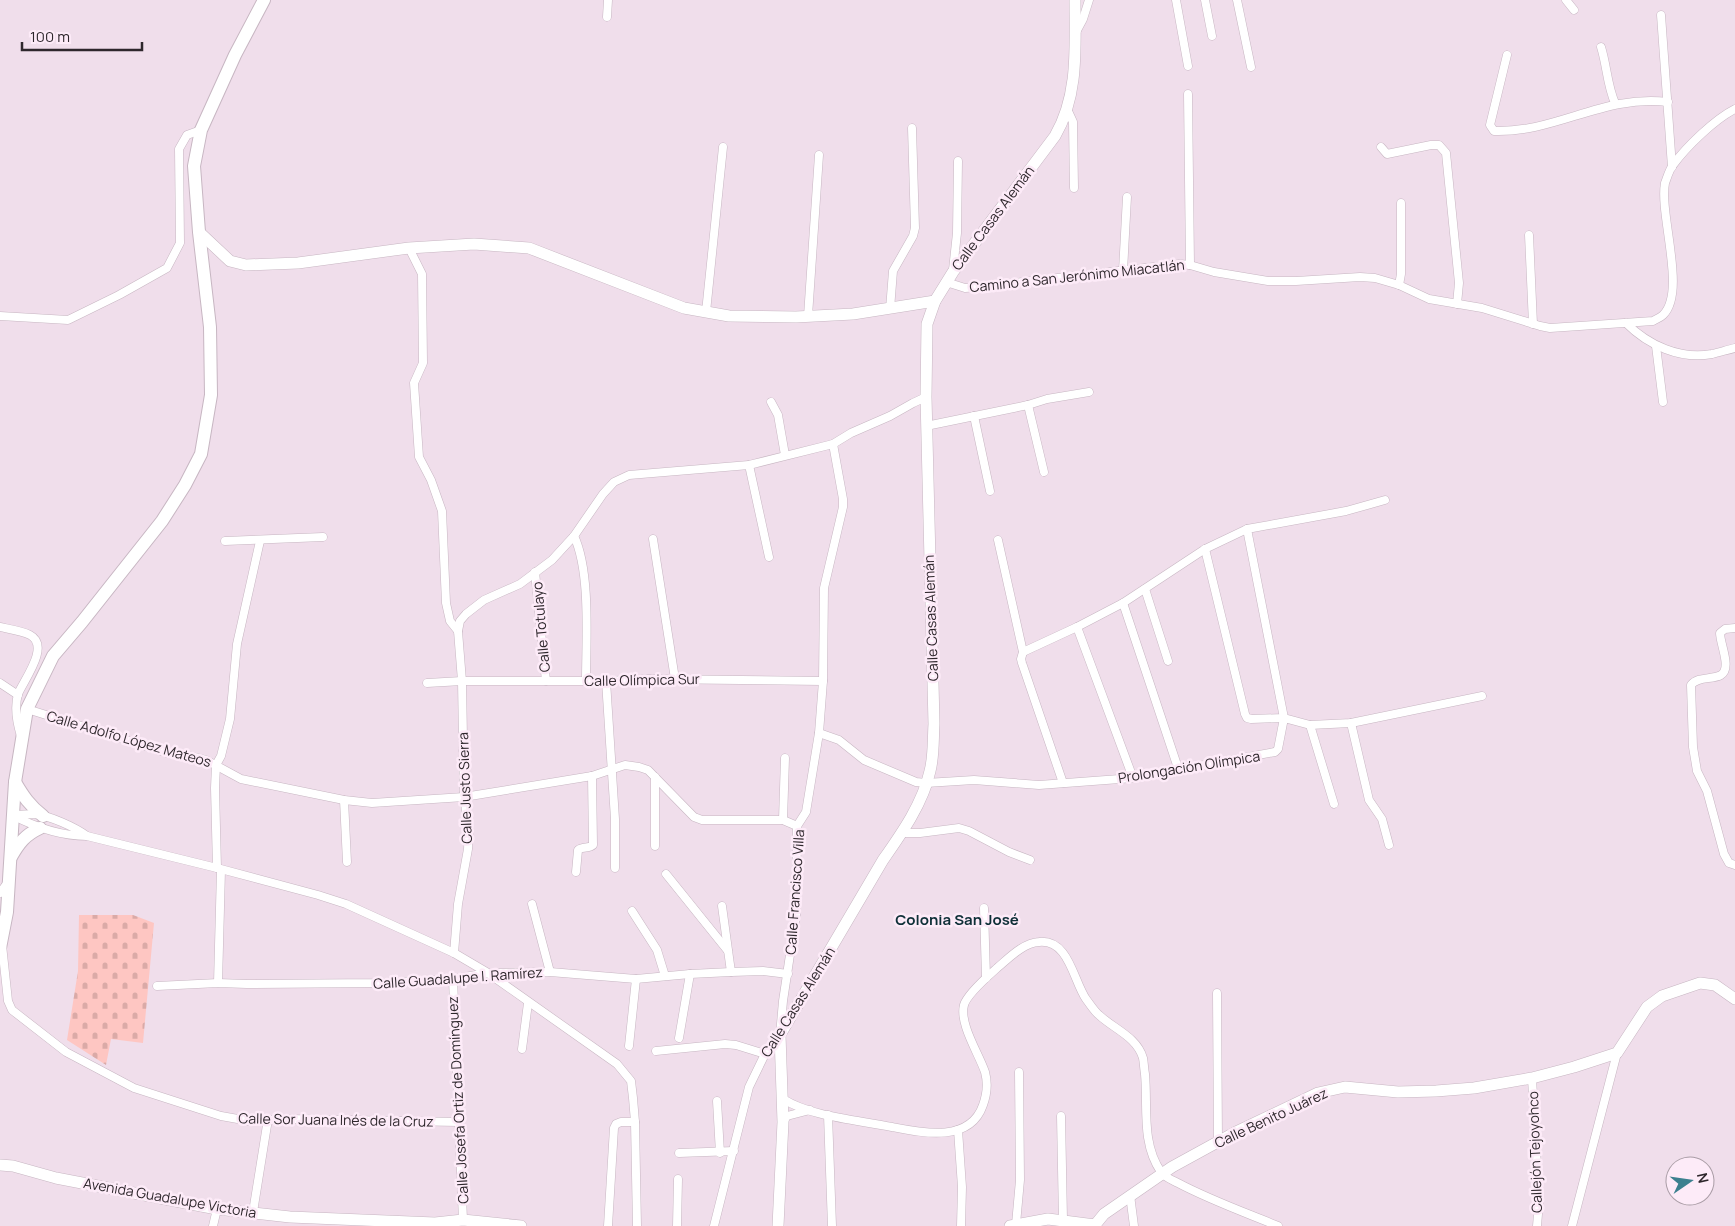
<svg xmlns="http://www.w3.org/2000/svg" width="1735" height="1226" font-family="Manrope,sans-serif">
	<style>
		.cemetery { fill: url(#cemetery-stones) }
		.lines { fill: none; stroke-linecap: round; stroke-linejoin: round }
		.street-casing { stroke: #c7b6c2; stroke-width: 9 }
		.secondary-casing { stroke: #c7b6c2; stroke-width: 12 }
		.primary-casing { stroke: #c7b6c2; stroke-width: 14 }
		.street { stroke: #fff; stroke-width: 8 }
		.secondary { stroke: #fff; stroke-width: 11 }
		.primary { stroke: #fff; stroke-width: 12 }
		.labels { text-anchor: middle; stroke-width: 5; stroke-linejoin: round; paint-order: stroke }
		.street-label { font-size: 14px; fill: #2e272c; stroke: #fdebf8 }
		.neighbourhood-label { font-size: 15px; font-weight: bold; fill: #0e2f37; stroke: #fdebf8 }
	</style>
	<defs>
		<pattern id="cemetery-stones" width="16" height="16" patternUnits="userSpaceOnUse" patternTransform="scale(1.25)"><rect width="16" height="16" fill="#fec6c2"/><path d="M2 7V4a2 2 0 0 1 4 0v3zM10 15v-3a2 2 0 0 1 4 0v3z" fill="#daaaa7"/></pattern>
	</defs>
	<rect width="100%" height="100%" fill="#f0deeb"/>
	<path class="cemetery" d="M79,915h54l21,8 -11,120 -32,-4 -5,26 -39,-25 11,-69z"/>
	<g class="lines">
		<defs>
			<g id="street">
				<path d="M1176,0l12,66"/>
				<path d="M1205,0l7,36"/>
				<path d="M1237,0l14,67"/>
				<path d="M1566,0l8,10"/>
				<path d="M1661,15l11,152"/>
				<path d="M607,17l1,-17"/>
				<path d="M1076,32l7,-13 6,-19"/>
				<path d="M1601,47c6,19 6,38 14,56"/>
				<path d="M1507,55l-17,70 4,6c62,2 110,-37 174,-29"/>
				<path d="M1188,94l2,171"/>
				<path d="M1067,109l6,13 1,66"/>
				<path d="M1381,147l6,7 44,-9h8l7,8 13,130 -2,21"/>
				<path d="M1529,235l4,89"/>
				<path d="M409,248l13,26 1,89 -9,20 5,74 12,23 11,31 4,92 4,18 8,10 4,50 2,116 5,32 -1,20 -10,55 -4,49"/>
				<path d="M953,270l4,-37 1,-72"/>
				<path d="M1123,271l4,-74"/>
				<path d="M946,282l19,6 14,-1 201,-23 10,1 24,7 54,9h28l64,-4 15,1 24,7 30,14 53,9 58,18 10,2 103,-7c3,-2 7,-3 10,-6 24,-23 -4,-100 2,-132 2,-5 4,-13 8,-18 13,-18 42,-46 62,-56"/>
				<path d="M1399,285l2,-11v-71"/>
				<path d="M890,309l3,-38 20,-35 2,-8 -3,-100"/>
				<path d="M706,312l17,-165"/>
				<path d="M0,316l68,4 51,-25 48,-27 13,-25 -1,-94 8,-14 14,-5"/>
				<path d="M808,316l11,-161"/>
				<path d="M1626,323c22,22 54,37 86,31 8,-2 15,-4 23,-6"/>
				<path d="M1656,346l7,56"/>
				<path d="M771,402l7,13 7,40"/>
				<path d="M1028,405l16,67"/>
				<path d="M974,416l16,75"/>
				<path d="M926,426l102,-21 19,-6 42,-7"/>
				<path d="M749,465l20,92"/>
				<path d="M574,536c17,36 12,105 12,145"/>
				<path d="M653,539l22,140"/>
				<path d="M998,540l25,112"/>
				<path d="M225,541l98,-4"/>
				<path d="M1205,549l40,165 2,4 4,1 33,-1 -37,-189"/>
				<path d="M535,572l11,109"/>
				<path d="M1145,589l23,72"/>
				<path d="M1123,603l56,168"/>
				<path d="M0,627c9,2 22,4 30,8 21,11 -7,46 -12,59 -4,14 -1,29 3,42"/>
				<path d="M1077,627l56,151"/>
				<path d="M1735,628l-10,1 -5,4c0,11 12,35 1,42 -9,5 -23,1 -30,10l2,62 4,24 10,20 17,63 5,9 6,2"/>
				<path d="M458,631l2,-10 6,-7 18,-14 36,-16 32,-24 22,-24 29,-42 11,-12 15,-7 120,-10 84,-21 18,-11 39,-17 23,-13 13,-6"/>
				<path d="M606,681l9,138v49"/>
				<path d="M0,683l18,12"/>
				<path d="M427,683l35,-2h144l42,-2 175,2"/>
				<path d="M27,709l140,44 23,3 16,4 35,19 103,21 28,3 92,-6 128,-21 33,-11 14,2 9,3 46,47 8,3h81l14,6"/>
				<path d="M1351,723l18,77 13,19 7,26"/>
				<path d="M1310,725l24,79"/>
				<path d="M819,733l20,7 25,20 52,22 10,1 48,-3 65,5 94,-7 142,-26 3,-3 6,-31 26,7 41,-2 131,-27"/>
				<path d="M655,777v69"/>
				<path d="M1063,783l-41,-120 -1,-4 2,-7 54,-25 46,-24 82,-54 42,-20 99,-18 39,-11"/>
				<path d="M344,800l3,62"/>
				<path d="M12,815c23,12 49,21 75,21l130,32 101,27 28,9 108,49 34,20 129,91 14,17 2,17 2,24 2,104"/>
				<path d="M14,815c7,0 14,-1 21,-1 15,2 40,13 52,22"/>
				<path d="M783,820l2,-62"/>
				<path d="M902,833h18l39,-5 10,3 40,21 21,8"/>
				<path d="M217,868l-2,-80 1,-23 5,-9 9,-37 7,-75 23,-103"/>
				<path d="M576,872l2,-22c5,-4 11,-1 15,-5l-1,-69"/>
				<path d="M666,874l62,77"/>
				<path d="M0,893l8,-11"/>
				<path d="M532,904l18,68"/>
				<path d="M722,906l9,66"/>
				<path d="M984,908l2,70"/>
				<path d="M632,911l25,39 8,26"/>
				<path d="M2,945l6,56 4,9 54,42 68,36 87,28 28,5 38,-2 172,3"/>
				<path d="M453,979l10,241"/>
				<path d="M218,983l3,-113"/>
				<path d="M157,986l61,-3 29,1 133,-1 73,-4 35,-6 62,-1 86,7 54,-5 41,-2 32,-1 25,3"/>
				<path d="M1217,993l1,149"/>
				<path d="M679,1038l11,-64"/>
				<path d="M629,1046l7,-67"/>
				<path d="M522,1049l6,-46"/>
				<path d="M656,1051l69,-7 11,1 29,9"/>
				<path d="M1532,1078l7,124 -2,24"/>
				<path d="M783,1099c29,18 75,21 109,28 31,6 78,16 91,-22 4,-11 5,-22 2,-33 -6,-18 -26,-48 -21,-67 3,-11 24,-29 33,-37 12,-10 26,-25 42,-26 30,-3 34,38 47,57 4,5 8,12 13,16 15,14 38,22 44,43 1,5 1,11 2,16 3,33 -4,69 16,98 3,5 11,8 17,11 32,17 66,29 100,43"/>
				<path d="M717,1101l3,52"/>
				<path d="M828,1115l4,111"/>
				<path d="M1061,1116l2,104"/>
				<path d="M783,1122l4,-6 23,-6"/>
				<path d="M958,1130l4,57 -1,39"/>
				<path d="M679,1153l55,-2"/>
				<path d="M1130,1195l4,31"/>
				<path d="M253,1212l15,-93"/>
				<path d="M1016,1224l4,-44 -1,-108"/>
				<path d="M213,1226l4,-17"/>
				<path d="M608,1226l6,-98 2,-4 5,-2h14"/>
				<path d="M677,1226l1,-47"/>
				<path d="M714,1226l35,-139 16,-33 15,-19 3,-34 13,-86 1,-89 9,-14 13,-79 4,-52 1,-93 19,-81v-8l-10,-55"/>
				<path d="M1572,1226l45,-173"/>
			</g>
			<g id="secondary">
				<path d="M199,232l31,29 16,4 52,-2 111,-15 65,-4 55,4 155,60 45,8 67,1 57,-3 82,-13"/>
				<path d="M0,1165l13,1 43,12 161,31 73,8 145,6 28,-3 58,6"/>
				<path d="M778,1226l5,-104 -3,-87 103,-175c19,-27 40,-57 47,-89 4,-15 3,-32 4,-47l-8,-327 1,-73 8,-23 18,-29 102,-136c24,-41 20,-89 20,-136"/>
				<path d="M1010,1226l38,-7 47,6 9,-11 68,-47 62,-34 84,-40 27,-6 53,5 38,-1 38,-3 58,-10 42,-11 43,-14 30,-46 15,-11 38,-13 15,2 20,14"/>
			</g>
			<g id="primary">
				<path d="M15,782c8,14 15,24 28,34"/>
				<path d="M11,857c8,-14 14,-22 29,-29"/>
				<path d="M0,948l7,-36 8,-130 12,-73 26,-53 29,-34 80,-101 23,-36 16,-31 10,-59 -1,-68 -11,-95 -5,-66 7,-36 34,-75 29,-55"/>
			</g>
		</defs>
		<use href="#street" class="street-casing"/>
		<use href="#secondary" class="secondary-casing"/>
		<use href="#primary" class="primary-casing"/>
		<use href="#street" class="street"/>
		<use href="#secondary" class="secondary"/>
		<use href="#primary" class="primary"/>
	</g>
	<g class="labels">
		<g class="street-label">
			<text transform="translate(993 218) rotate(-53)" y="5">Calle Casas Alemán</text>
			<text transform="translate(1077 276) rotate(-6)" y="5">Camino a San Jerónimo Miacatlán</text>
			<text transform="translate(931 618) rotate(-92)" y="5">Calle Casas Alemán</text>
			<text transform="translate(541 627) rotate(-95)" y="5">Calle Totulayo</text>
			<text transform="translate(642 680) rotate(-1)" y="5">Calle Olímpica Sur</text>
			<text transform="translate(129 739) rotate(16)" y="5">Calle Adolfo López Mateos</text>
			<text transform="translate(1189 767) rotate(-9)" y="5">Prolongación Olímpica</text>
			<text transform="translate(465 788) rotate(-92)" y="5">Calle Justo Sierra</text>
			<text transform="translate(795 892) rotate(-86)" y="5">Calle Francisco Villa</text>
			<text transform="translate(458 978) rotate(-4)" y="5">Calle Guadalupe I. Ramírez</text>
			<text transform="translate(798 1002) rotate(-58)" y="5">Calle Casas Alemán</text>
			<text transform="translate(458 1100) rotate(-93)" y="5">Calle Josefa Ortiz de Domínguez</text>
			<text transform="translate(1271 1118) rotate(-25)" y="5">Calle Benito Juárez</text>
			<text transform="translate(336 1120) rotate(1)" y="5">Calle Sor Juana Inés de la Cruz</text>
			<text transform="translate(1535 1152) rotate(-92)" y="5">Callejón Tejoyohco</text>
			<text transform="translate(170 1198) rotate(10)" y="5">Avenida Guadalupe Victoria</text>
		</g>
		<g class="neighbourhood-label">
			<text x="957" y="925">Colonia San José</text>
		</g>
	</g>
	<g transform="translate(1690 1181) rotate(77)"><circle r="24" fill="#fdebf8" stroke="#aa9da6"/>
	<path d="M0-4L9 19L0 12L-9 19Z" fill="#3c808f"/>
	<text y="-8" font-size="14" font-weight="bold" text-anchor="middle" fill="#2e272c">N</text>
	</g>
	<path d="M22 42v8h120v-8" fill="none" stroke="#2e272c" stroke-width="2.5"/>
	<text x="30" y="42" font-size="15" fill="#2e272c" stroke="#fdebf8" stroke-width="4" paint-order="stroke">100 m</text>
</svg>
